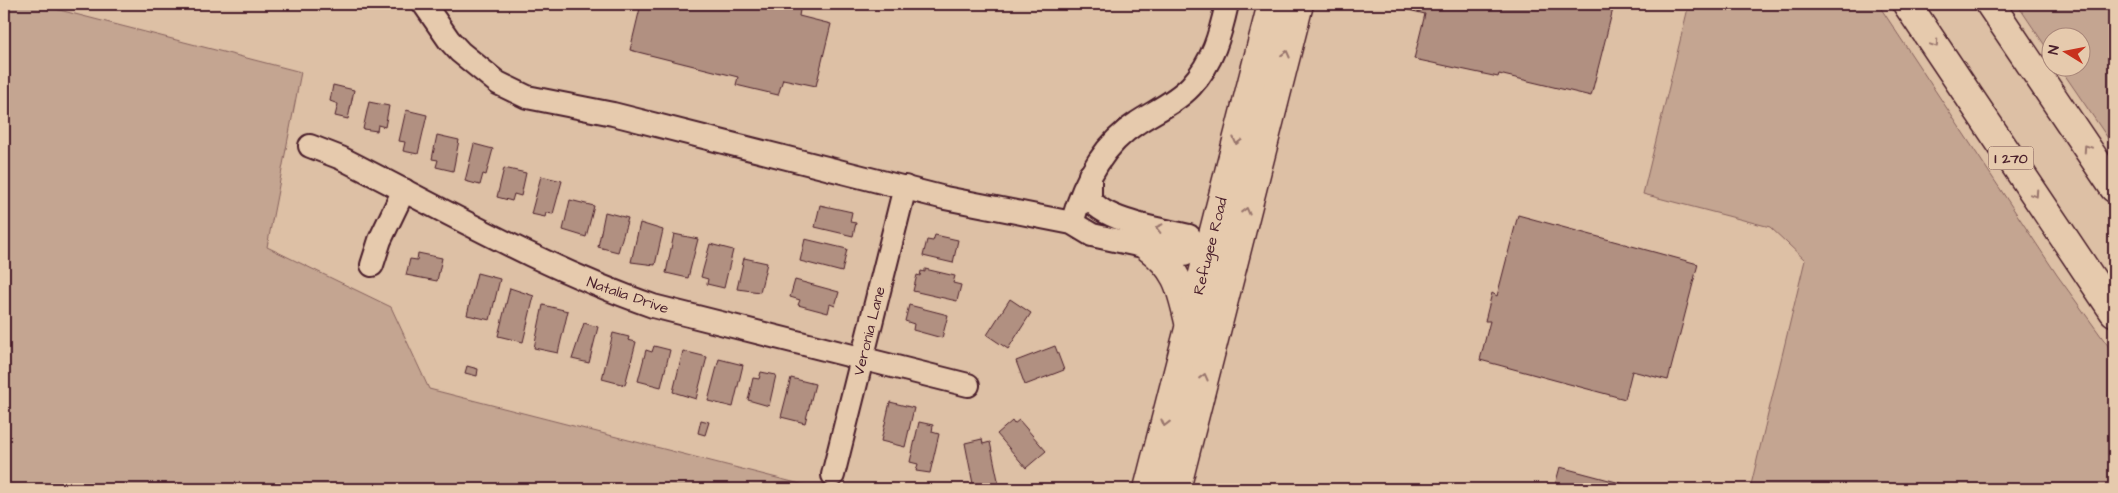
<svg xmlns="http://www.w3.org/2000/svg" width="2118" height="493" font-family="'Architects Daughter',sans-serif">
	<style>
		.green { fill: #c4a591; stroke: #87625e }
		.building { fill: #b19081; stroke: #4a1f2b }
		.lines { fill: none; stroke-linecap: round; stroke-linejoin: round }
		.minor-casing { stroke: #4a1f2b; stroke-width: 26 }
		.major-casing { stroke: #4a1f2b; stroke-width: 31 }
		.highway-casing { stroke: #4a1f2b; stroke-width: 31 }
		.minor { stroke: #e6caad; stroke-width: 22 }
		.major { stroke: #e6caad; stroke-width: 28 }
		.highway { stroke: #e6caad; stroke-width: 28 }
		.oneway { stroke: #98746c }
		.labels { text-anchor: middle; stroke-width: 5; stroke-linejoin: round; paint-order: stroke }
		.shield { fill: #e6caad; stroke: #795252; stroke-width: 1 }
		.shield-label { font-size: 14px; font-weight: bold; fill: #4a1f2b }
		.street-label { font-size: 15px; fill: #4a1f2b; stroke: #e6caad }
	</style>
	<rect width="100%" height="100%" fill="#ddc0a5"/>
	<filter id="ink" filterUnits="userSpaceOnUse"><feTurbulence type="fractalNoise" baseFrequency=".02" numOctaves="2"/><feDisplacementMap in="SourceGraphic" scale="10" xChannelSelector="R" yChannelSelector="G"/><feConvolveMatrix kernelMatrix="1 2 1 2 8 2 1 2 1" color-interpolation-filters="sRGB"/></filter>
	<g filter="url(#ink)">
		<g class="green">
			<path d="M4,4h32l265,68 -34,175 124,60 38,82 391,100h-816z"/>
			<path d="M1689,4h189l179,271 57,79v135h-364l55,-229 -35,-33 -127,-33z"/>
			<path d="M2017,4h97v143l-54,-79h20v-30h-30v15z"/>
		</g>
		<g class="building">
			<path d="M641,4h160l-2,12 32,8 -15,62 -33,-7 -5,16 -42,-10 2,-8 -108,-27z"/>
			<path d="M1397,4h236l-1,5 -18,-4 -23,91 -92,-22 -1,3 -84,-18 11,-45 -29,-7z"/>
			<path d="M333,85l21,5 -6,29 -13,-3 3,-12 -8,-3z"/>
			<path d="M369,102l20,4 -4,21 -7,-2 -1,6 -14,-2z"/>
			<path d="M406,110l21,5 -9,39 -15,-3 2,-9 -6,-1z"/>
			<path d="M437,135l22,5 -6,31 -17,-4 2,-7 -6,-1z"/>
			<path d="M474,144l19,5 -7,26 -3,-1 -3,11 -15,-4z"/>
			<path d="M504,168l22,5 -5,23 -7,-2 -2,7 -15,-4z"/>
			<path d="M541,176l21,5 -9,33 -7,-1 -1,4 -14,-3z"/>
			<path d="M570,200l24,6 -8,31 -23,-7z"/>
			<path d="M820,205l32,7 -2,10 6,1 -3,13 -38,-9z"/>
			<path d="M605,212l23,6 -10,34 -20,-5z"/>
			<path d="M1518,215l180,49 -30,116 -36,-9 -7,28 -145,-39 10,-39h-5l7,-28 5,3z"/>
			<path d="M640,223l23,7 -8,35 -24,-3z"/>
			<path d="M674,234l24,5 -10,39 -22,-5z"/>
			<path d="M935,235l23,5 -5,23 -30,-7 4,-16 6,1z"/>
			<path d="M805,239l42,10 -5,23 -42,-11z"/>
			<path d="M710,244l23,6 -9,38 -17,-4 1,-5 -7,-2z"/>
			<path d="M418,253l24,5 -5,23 -31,-6 4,-16 7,1z"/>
			<path d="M744,258l23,5 -7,29 -23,-3z"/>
			<path d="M925,269l30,7 -2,7 8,2 -4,16 -44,-10 4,-16 3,1 1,-5 4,1z"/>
			<path d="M477,273l23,6 -10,41 -23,-5z"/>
			<path d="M795,280l44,12 -4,14 -5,-2 -2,9 -30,-8 2,-5 -10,-3z"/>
			<path d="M510,288l24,8 -11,46 -25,-6z"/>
			<path d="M1010,299l21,14 -23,36 -21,-14z"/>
			<path d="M543,305l25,6 -10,42 -24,-5z"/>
			<path d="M909,305l39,10 -6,23 -29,-8 1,-6 -9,-3z"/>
			<path d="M584,323l14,4 -9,36 -17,-4z"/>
			<path d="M613,333l16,4 -1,3 8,2 -11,43 -23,-6z"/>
			<path d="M654,346l16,4 -9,37 -23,-6 8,-31 6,2z"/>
			<path d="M1055,346l9,24 -39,15 -9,-24z"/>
			<path d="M683,351l24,6 -11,42 -23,-7z"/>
			<path d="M719,359l24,6 -10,42 -25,-6z"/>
			<path d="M467,366l11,3 -1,7 -12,-3z"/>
			<path d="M761,372l15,3 -7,31 -21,-6 5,-22 6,1z"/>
			<path d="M791,378l24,6 -10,39 -24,-6z"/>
			<path d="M890,402l24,6 -9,39 -24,-6z"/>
			<path d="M701,420l8,2 -4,13 -7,-2z"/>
			<path d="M1019,420l27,31 -20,17 -29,-34 15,-13 2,3z"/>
			<path d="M919,422l14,3 -1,7 7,2 -9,39 -14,-2 2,-7 -8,-2z"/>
			<path d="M982,439l1,5 7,-2 9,43 -25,4 -9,-46z"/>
			<path d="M1560,467l83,22h-89z"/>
		</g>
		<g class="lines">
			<defs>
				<g id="minor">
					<path d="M424,4l25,36 11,12 38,31 29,14 86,17 332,84 127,25 20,12 92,20 15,-6 26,7"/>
					<path d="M310,146l31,12c103,52 203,110 312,148l315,79"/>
					<path d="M1090,175v23c12,23 74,32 99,38l10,13"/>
					<path d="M1072,223c11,-39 30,-78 65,-100 18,-12 39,-21 54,-37 22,-24 29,-51 36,-82"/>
					<path d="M372,265l8,-25 24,-50"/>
					<path d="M833,475l72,-288"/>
				</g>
				<g id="major">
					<path d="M1148,247c30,22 33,41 41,75"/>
					<path d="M1148,489l124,-485"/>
					<path d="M1176,489l123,-485"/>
				</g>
				<g id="highway">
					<path d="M1907,4l207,308"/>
					<path d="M1990,4l124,184"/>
				</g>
			</defs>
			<use href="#minor" class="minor-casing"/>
			<use href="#major" class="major-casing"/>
			<use href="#highway" class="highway-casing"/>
			<use href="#minor" class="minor"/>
			<use href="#major" class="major"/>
			<use href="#highway" class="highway"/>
		</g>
		<defs><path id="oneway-chevron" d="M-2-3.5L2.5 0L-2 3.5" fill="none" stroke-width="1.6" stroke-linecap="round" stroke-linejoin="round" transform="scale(1.25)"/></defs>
		<g class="oneway">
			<use href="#oneway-chevron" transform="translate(1935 44) rotate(56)"/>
			<use href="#oneway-chevron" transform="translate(1286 54) rotate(-76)"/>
			<use href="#oneway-chevron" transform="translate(1237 141) rotate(104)"/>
			<use href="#oneway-chevron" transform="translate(2087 148) rotate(-124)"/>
			<use href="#oneway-chevron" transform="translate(2035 194) rotate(56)"/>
			<use href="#oneway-chevron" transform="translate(1246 211) rotate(-76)"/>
			<use href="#oneway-chevron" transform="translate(1159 228) rotate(-166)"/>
			<use href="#oneway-chevron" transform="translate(1204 377) rotate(-76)"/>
			<use href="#oneway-chevron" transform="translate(1165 423) rotate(104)"/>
		</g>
	</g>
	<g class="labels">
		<rect class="shield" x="1988.5" y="146.5" width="45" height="23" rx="4"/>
		<g class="shield-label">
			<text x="2011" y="163">I 270</text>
		</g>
		<g class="street-label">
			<text transform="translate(1210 246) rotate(-76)" y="5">Refugee Road</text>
			<text transform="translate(628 295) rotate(19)" y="5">Natalia Drive</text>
			<text transform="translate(869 331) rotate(-76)" y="5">Veronia Lane</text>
		</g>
	</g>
	<rect width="2118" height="493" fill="none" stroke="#e6caad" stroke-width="20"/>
	<rect x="10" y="10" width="2098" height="473" fill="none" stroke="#4a1f2b" stroke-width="2" filter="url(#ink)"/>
	<g transform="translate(2066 52) rotate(280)"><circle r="24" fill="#e6caad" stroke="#a88679"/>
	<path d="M0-4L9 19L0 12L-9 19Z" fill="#c8321e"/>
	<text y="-8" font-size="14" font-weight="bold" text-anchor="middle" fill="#4a1f2b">N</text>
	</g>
</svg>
